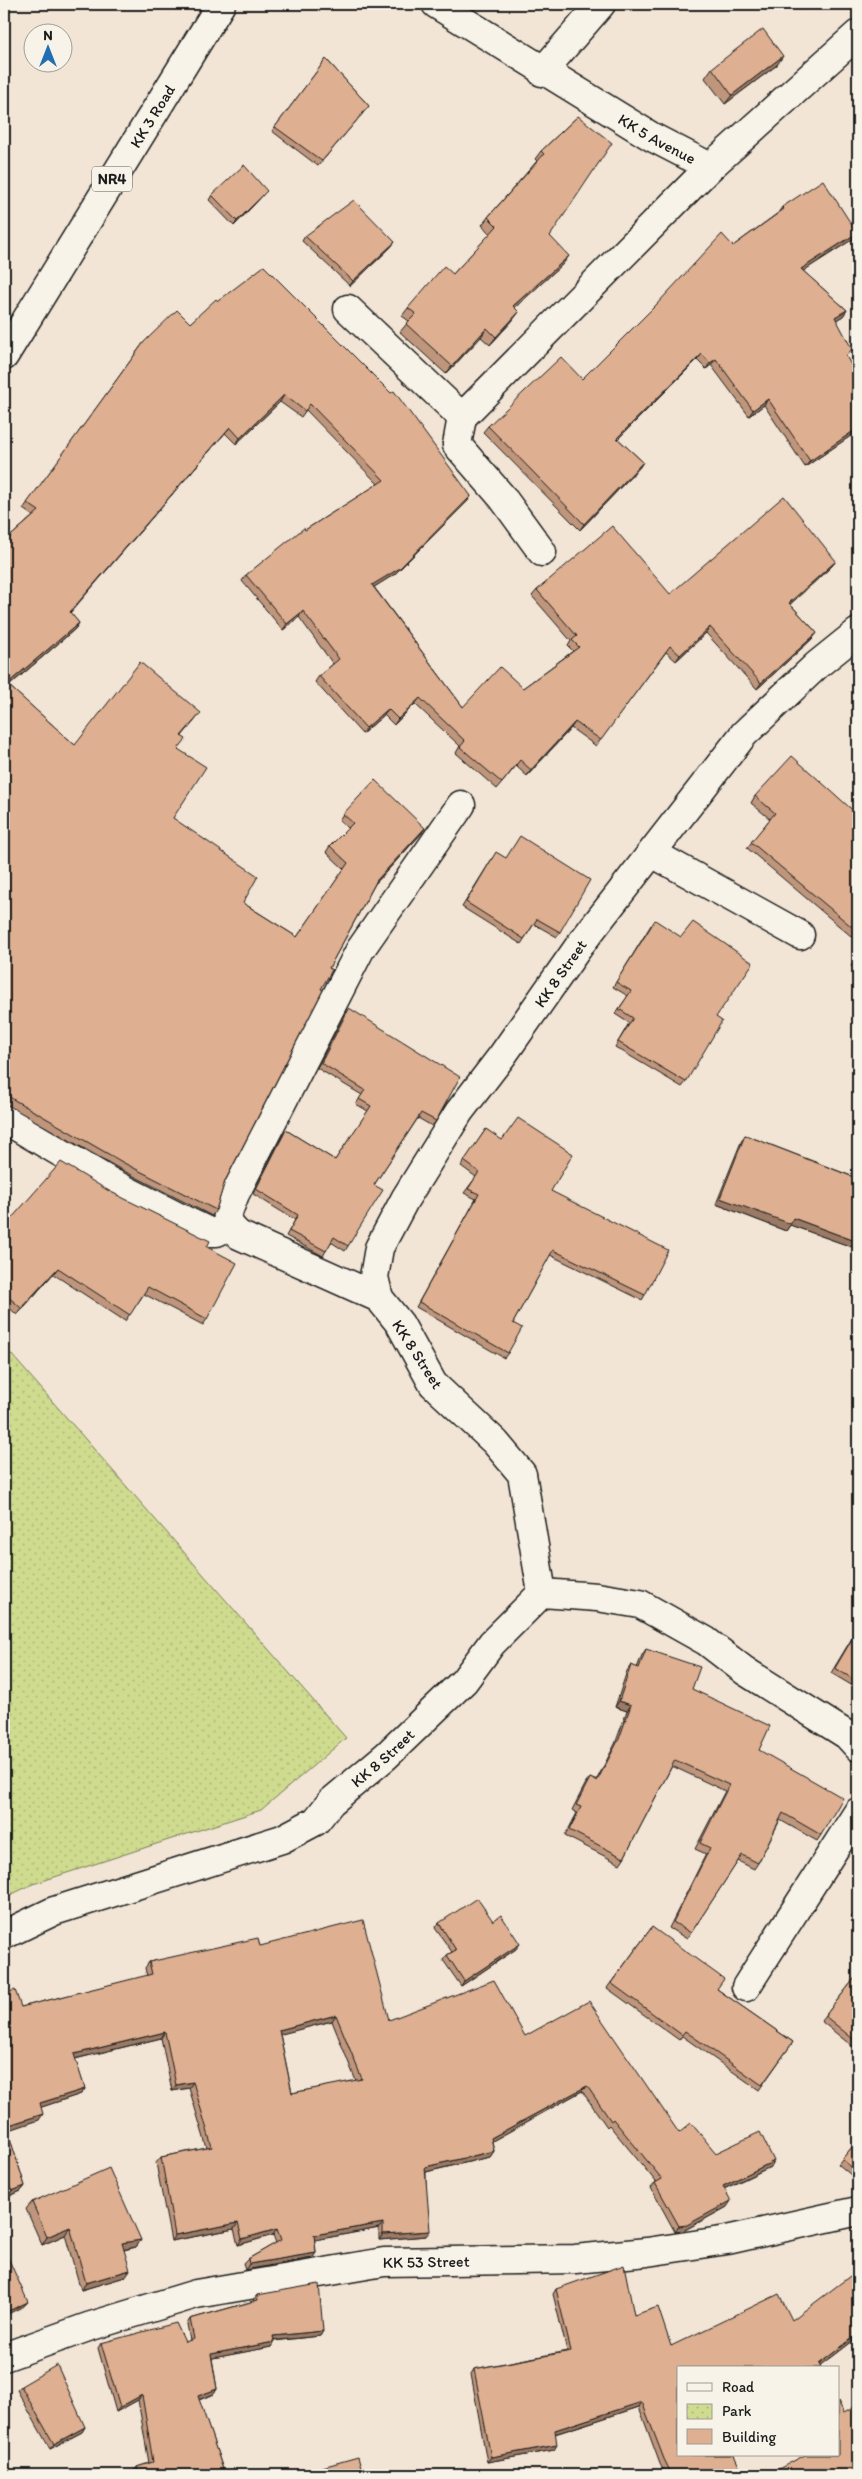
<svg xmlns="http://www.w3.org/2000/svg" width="862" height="2479" font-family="Itim,sans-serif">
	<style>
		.park { fill: url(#park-dots); stroke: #767c55 }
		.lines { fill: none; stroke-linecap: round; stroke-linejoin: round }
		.street-casing { stroke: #1c1c1c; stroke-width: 31 }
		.highway-casing { stroke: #1c1c1c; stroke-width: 31 }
		.street { stroke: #f7f3e8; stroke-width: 28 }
		.highway { stroke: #f7f3e8; stroke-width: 28 }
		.wall { fill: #bf967c; stroke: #1c1c1c; fill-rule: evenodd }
		.shaded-wall { fill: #9b7a65; stroke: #1c1c1c }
		.building { fill: #deaf90; stroke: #1c1c1c; fill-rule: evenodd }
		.labels { text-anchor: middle; stroke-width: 4.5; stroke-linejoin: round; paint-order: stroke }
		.shield { fill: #f7f3e8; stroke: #5e5c59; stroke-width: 1 }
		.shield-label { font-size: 15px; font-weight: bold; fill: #1c1c1c }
		.street-label { font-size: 16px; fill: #1c1c1c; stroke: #f7f3e8 }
	</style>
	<defs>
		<pattern id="park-dots" width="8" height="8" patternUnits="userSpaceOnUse" patternTransform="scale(1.25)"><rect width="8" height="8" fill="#cfdb8e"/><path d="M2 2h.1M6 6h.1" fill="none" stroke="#b1bb7a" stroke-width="1.8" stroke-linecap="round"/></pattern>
	</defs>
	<rect width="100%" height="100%" fill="#f2e5d6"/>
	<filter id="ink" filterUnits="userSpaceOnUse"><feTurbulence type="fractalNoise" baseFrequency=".02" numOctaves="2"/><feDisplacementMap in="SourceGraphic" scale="10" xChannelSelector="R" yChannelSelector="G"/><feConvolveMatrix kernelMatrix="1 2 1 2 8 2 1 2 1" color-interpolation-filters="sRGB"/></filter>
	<g filter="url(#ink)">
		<path class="park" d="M4,1346l342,392 -85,72 -228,74 -29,14z"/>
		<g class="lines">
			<defs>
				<g id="street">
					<path id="s1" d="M436,4l216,133 58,30 148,-133"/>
					<path d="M542,72l59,-68"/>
					<path d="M348,309l114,108"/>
					<path d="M542,552l-40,-55 -45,-52 5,-28 248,-250"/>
					<path d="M652,853l148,82"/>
					<path d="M4,1119l108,64 74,38 23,11h8l11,-6"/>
					<path d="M379,1298l-140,-63c-18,-16 -11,-21 -4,-41l125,-244 101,-145"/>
					<path d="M542,1593l55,4 43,7 66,37 39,30 102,64 11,12"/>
					<path id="s2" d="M4,1935l50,-24 228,-72 34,-18 15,-19 55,-46 78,-75 28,-38 50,-50 -20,-119 -27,-32 -62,-58 -33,-60 -21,-26 -5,-21 5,-29 26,-49 54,-87 43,-56 80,-114 162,-208 73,-69 41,-33"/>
					<path d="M746,1987l112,-175"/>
					<path id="s3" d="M4,2357l84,-30 108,-33 188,-32 191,-3 72,-7 80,-12 131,-29"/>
				</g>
				<g id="highway">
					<path id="s4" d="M4,356l217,-352"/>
				</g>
			</defs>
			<use href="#street" class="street-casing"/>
			<use href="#highway" class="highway-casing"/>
			<use href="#street" class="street"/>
			<use href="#highway" class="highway"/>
		</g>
		<g class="wall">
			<path d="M795,4h12l-7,6z"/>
			<path d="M326,59l43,47 -51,60 -46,-35z"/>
			<path d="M777,65l-52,39 -20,-26 7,-10z"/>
			<path d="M578,116l-28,120 13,28 -49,44 -1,12 -23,25 -9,-8 -35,37 -46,-42 9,-11 -7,-5 6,-8 45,-34 37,-40 -8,-9 6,-8 49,-56 -2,-2 6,-8z"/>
			<path d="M212,195h51l-29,31 -25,-26z"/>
			<path d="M782,207l71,32 -50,32 44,39 -4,6 -7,4 10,36 12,75 -53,36 -41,-62 -15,11 -38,-51 -5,4 -9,-9 -79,79 25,23 -4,6 -59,62 -97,-98 5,-6 94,-47 151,-133 45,-33z"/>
			<path d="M305,236l86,11 -41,39 -48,-45z"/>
			<path d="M218,301l253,195 -4,6 -72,72 -21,13 89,120 60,-19 50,-37 -5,-5 3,-5 -39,-45 5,-6 133,4 166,-33 -5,6 -41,37 27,29 -5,6 -55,50 -51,-56 -30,28 -10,-9 -70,94 -25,-18 -44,48 -11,-10 -19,23 -41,-36 4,-7 -45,-42 -21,21 -10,-10 -22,19 -47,-52 4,-6 14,-12 -34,-47 -16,13 -41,-49 4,-6 59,-45 73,-46 -72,-74 -5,7 -21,-15 -44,42 -11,-11 -155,180 9,10 -4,6 -66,57 66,59 126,-32 -19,23 -4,13 -5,69 70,85 54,34 47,-68 -18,-17 4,-6 18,-18 -9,-8 4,-6 82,14 -4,6 -46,50 -46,84 -8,21 -96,192 -9,29 -4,6 -92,-47 -116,-66v-561l29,-26 -10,-7 121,-167 46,-19z"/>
			<path d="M755,796l103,19v127l-111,-94 23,-29 -19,-16z"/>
			<path d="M493,857l67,75 -3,5 -23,-13 -13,20 -59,-37z"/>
			<path d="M651,925l65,92 -30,65 -4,5 -67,-40 14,-24 -14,-9 13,-18 -15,-9z"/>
			<path d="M858,957v15l-7,-6z"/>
			<path d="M349,1008l87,113 -4,5 -14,-8 -44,67 -26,61 -3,5 -14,-9 -8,14 -37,-20 9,-16 -42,-26 30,-59 3,-5 49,30 33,-49 -12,-7 6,-9 -45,-27 28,-55z"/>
			<path d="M486,1129l65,62 94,104 -3,5 -92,-45 -37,68 -5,30 -4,5 -88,-51 60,-108 -12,-6 12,-16 -15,-11z"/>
			<path d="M745,1135l109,42 4,-11v83l-68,-24 -4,6 -70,-27 25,-62z"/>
			<path d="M109,1191l98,56v72l-4,6 -59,-31 -19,27 -72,-47 -36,41 -13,-12v-76z"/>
			<path d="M858,1628v61l-27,-16z"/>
			<path d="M646,1649l46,40 67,61 62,85 -4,6 -37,-21 -22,43 -4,6 -16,-8 -51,78 -18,-11 37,-74 -11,-5 30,-58 -53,-25 -48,92 -4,6 -55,-28 12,-23 -5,-3 14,-27 4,-5 6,3 19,-37 12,-33 -12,-4 12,-36 4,-6 6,3 5,-13z"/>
			<path d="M855,1913h3v8l-7,-4z"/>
			<path d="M493,1921l23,28 -55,37 -18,-26 4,-5 5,-3 -17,-24 4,-5z"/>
			<path d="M652,1927l65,62 76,53 -34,48 -77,-54 -3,4 -72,-52z"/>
			<path d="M260,1946l129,74 136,16 154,97 37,20 54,14 -46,22 3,18 -44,24 -8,1 -24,-44 5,-6 -47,-57 -2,2 -25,-36 -90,50 2,10 -4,6 -64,15v64l-47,4v-12l-64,12 1,13 -4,5 -67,12 -2,-6 5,-5 28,-16 -3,-8 -35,10 -4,-16 -63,12 -15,-78 5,-6 46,-9 -18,-60 -17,3 -11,-53 -86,21 10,30 -4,5 -40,13 -2,13 -32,10 18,56 -4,5 -14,6 -3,-6v-197l17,13 126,-31 -2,-8 4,-6zM332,2021l24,60 -64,12 -12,-59z"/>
			<path d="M858,1974v77l-37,-30z"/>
			<path d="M858,2140v41l-20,-17z"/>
			<path d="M32,2202l109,38 -5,7 -12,3 1,27 -44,13 -16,-55 -23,10 -16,-36z"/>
			<path d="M556,2289l78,26 37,31 121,-26 66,17 -38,29 -142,2 65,107h-77l-6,-11 -21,-57 -84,27 -1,16 -67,12 -16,-88 3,-5 93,-18 -14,-57z"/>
			<path d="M257,2295l66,36 -3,5 -46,5 -3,6 -59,11 5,31 -3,5 -15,6 26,75h-91l-1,-3 4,-5 12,-4 -11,-63 -22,12 -18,-64 3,-5 84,-1 5,-1 -3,-17 3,-5 64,-18 -1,-1z"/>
			<path d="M21,2386l64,41 -3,5 -32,17 -33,-59z"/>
		</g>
		<g class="shaded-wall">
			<path d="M805,4h2l-7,6z"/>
			<path d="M783,56l-6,9 -52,39 7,-9z"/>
			<path d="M267,191l-4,4 -29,31 3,-5z"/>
			<path d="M857,233l-4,6 -56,36 4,-6z"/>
			<path d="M395,242l-4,5 -41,39 3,-5z"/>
			<path d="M569,256l-6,8 -56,51 6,-9z"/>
			<path d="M847,310l-4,6 -12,7 4,-6z"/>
			<path d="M519,312l-6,8 -23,25 6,-8z"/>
			<path d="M487,328l-6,9 -35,37 6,-8z"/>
			<path d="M702,354l-5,6 -84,84 4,-6z"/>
			<path d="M716,359l-5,6 -5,4 4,-6z"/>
			<path d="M284,395l-4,7 -44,42 4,-6z"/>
			<path d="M768,399l-4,6 -15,11 4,-6z"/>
			<path d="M230,427l-5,6 -160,185 5,-6z"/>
			<path d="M858,428v3l-53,36 5,-6z"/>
			<path d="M643,462l-4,6 -59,62 4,-6z"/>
			<path d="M471,496l-4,6 -72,72 -27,17 4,-6z"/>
			<path d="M836,561l-5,6 -46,42 4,-6z"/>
			<path d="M303,611l-4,6 -16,13 4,-6z"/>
			<path d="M79,623l-4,6 -71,61 3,-6z"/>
			<path d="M710,627l-4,6 -30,28 4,-6z"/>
			<path d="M817,633l-5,6 -55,50 4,-6z"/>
			<path d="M420,698l-5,6 -21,21 4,-6z"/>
			<path d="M388,709l-4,6 -22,19 4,-6z"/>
			<path d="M575,722l-4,6 -44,48 4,-6z"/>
			<path d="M425,828l-4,6 -48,52 4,-6z"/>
			<path d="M720,1198l73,20 65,24v7l-68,-24 -4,6 -70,-27z"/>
			<path d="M58,1268l-5,6 -36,41 4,-7z"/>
			<path d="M619,1701l12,4 -4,6 -12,-4z"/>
			<path d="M520,1944l-4,5 -55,37 3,-5z"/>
			<path d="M336,2015l-4,6 -58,15 5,-6z"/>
			<path d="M165,2032l-4,6 -91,22 4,-6z"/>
			<path d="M193,2082l-4,6 -17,3 4,-6z"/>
			<path d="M587,2086l-5,5 -95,53 4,-6z"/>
			<path d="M85,2089l-4,5 -45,15 4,-6z"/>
			<path d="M43,2114l-4,6 -35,12 2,-6z"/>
			<path d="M494,2151l-4,6 -69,16 4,-6z"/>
			<path d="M774,2161l-4,6 -51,24 4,-5z"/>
			<path d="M25,2186l-4,5 -14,6 5,-6z"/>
			<path d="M731,2201l-4,6 -44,24 -8,1 4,-6z"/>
			<path d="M238,2223l-4,6 -63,12 4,-6z"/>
			<path d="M383,2223l-4,5 -69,13 4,-6z"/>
			<path d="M70,2227l-5,8 -23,10 5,-8z"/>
			<path d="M277,2229l-4,6 -35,10 4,-6z"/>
			<path d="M430,2231l-4,5 -47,4 4,-6z"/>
			<path d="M141,2240l-5,7 -19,4 5,-8z"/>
			<path d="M316,2253l-4,5 -67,12 4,-6z"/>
			<path d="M130,2270l-5,7 -44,13 5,-7z"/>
			<path d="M28,2302l-4,4 -20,10v-3z"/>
			<path d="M323,2331l-3,5 -50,5 3,-5z"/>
			<path d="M858,2334v3l-40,31 1,-4z"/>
			<path d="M274,2342l-3,5 -63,12 3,-5z"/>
			<path d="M217,2389l-3,5 -19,7 3,-5z"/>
			<path d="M142,2395l-4,5 -22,12 4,-5z"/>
			<path d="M642,2402l-3,5 -88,28 4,-5z"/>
			<path d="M85,2427l-3,5 -32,17 4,-5z"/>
			<path d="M557,2445l-3,5 -67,12 4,-5z"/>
		</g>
		<g class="building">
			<path d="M763,29l20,27 -51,39 -20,-27z"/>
			<path d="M326,59l43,47 -47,55 -47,-34z"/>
			<path d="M578,116l34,27 -62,93 19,20 -56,50 6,6 -23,25 -9,-9 -35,38 -46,-42 10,-10 -8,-6 36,-42 9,8 44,-48 -9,-9 56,-63 -3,-3z"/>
			<path d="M244,165l23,26 -30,30 -25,-26z"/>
			<path d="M823,180l34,53 -56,36 46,41 -12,7 17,32 -6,7 12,21v51l-48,33 -42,-62 -15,11 -37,-51 -6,4 -8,-9 -85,84 26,24 -59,62 -96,-98 73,-69 21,22 74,-74 66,-71 11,12 51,-37 -2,-2z"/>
			<path d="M354,200l41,42 -42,39 -48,-45z"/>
			<path d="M264,266l127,127 3,-2 77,105 -71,72 -28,17 91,122 37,-40 23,21 56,-41 -7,-7 5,-4 -40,-46 75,-64 58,68 114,-98 52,65 -47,42 28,30 -56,50 -51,-56 -30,28 -10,-9 -69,94 -26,-18 -44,48 -11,-10 -18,23 -42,-36 5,-6 -45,-43 -22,21 -10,-10 -22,19 -47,-52 20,-17 -36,-48 -16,13 -41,-49 58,-47 1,2 79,-50 -74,-76 -5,7 -21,-16 -44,43 -10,-11 -160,185 9,11 -72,61 68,61 65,-83 61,51 -20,23 5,3 -8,10 28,18 -33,51 85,58 -15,27 54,34 51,-74 -18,-17 23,-23 -10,-9 32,-34 50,48 -48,52 -48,88 3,2 -11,19 2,1 -98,191 -9,29 -92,-47 -120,-69v-552l35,-31 -12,-8 117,-161 33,-32 13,13 26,-24 2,2z"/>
			<path d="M792,756l66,59v117l-107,-90 24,-29 -20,-17z"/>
			<path d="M520,836l70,44 -30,52 -23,-13 -13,20 -58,-37 30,-50 10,6z"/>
			<path d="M655,920l26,17 12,-15 60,41 -37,54 6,4 -36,61 -68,-40 15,-24 -14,-9 12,-18 -15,-9z"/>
			<path d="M349,1008l111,69 -24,44 -15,-8 -47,72 9,5 -35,56 -14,-9 -8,14 -37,-20 9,-16 -42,-26 30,-59 49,30 36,-54 -12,-7 6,-9 -44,-27z"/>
			<path d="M518,1118l55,36 -22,37 117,59 -23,45 -92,-45 -40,73 9,5 -14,25 -89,-51 60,-108 -11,-5 11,-17 -15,-11 22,-32 16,11z"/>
			<path d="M745,1135l111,43 2,-6v70l-65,-24 -2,6 -71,-26z"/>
			<path d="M61,1162l48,29 101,50 -3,6 30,16 -30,56 -59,-32 -18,28 -72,-47 -37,40 -17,-15v-66z"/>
			<path d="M858,1629v53l-23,-14z"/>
			<path d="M646,1649l54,18 -8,22 78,37 -11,24 84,48 -22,37 -38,-22 -25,50 -16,-8 -51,78 -18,-11 37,-74 -10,-5 29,-58 -54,-25 -51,98 -55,-28 12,-23 -5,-2 14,-27 7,3 22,-42 12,-34 -12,-4 12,-36 8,3z"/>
			<path d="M477,1898l16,23 8,-6 19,29 -56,37 -17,-26 9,-5 -17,-27z"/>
			<path d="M363,1920l26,100 105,-40 31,56 64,-35 90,132 12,-10 25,30 44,-21 14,29 -51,25 8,15 -44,24 -8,1 -24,-43 7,-4 -49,-60 -2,2 -24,-35 -96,52 3,13 -69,16 5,64 -47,3v-11l-69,12 2,18 -67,11 -1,-5 33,-19 -4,-11 -35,10 -4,-16 -63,12 -14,-78 51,-10 -19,-65 -17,3 -11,-53 -91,22 11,35 -45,14 3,11 -37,12 19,60 -13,5 -8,-14v-183l11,-4 6,17 131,-33 -3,-12 109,-24 2,8zM336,2015l26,64 -70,14 -13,-63z"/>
			<path d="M652,1927l72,52 -7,10 76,53 -31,43 -77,-54 -3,4 -71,-52z"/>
			<path d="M858,1974v69l-33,-27z"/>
			<path d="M858,2140v33l-16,-14z"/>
			<path d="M109,2168l32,72 -19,3 8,27 -44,13 -16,-56 -23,10 -15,-35z"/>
			<path d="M4,2249l24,53 -24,11z"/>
			<path d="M624,2265l10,50 24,-8 13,39 108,-52 13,26 66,-50v64l-39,30 2,4h-143v87h56l9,20h-71l-8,-16 -22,-57 -87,28 2,15 -66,12 -17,-88 97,-18 -15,-62z"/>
			<path d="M319,2284l4,47 -50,5 1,6 -63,12 6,35 -19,7 27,79h-86l-2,-8 16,-5 -11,-67 -22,12 -19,-64 75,-20 9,19 9,-3 -4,-20 68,-19 -1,-5z"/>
			<path d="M57,2365l28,62 -31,17 -33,-58z"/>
			<path d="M838,2401l6,12 14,-8v70h-91l38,-20h33z"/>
			<path d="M358,2457l5,18h-69z"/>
		</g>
	</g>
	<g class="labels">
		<rect class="shield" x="92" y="166.5" width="40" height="25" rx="4"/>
		<g class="shield-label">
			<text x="112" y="184">NR4</text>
		</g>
		<g class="street-label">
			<text dy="6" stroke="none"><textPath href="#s4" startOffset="282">KK 3 Road</textPath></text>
			<text dy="6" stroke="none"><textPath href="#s1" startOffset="259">KK 5 Avenue</textPath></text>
			<text dy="6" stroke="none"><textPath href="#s2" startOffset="1385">KK 8 Street</textPath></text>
			<text transform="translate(418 1354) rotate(57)" y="6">KK 8 Street</text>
			<text dy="6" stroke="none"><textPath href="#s2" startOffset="425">KK 8 Street</textPath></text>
			<text dy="6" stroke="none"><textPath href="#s3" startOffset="435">KK 53 Street</textPath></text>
		</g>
	</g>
	<rect width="862" height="2479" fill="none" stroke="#f7f3e8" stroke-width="20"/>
	<rect x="10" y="10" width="842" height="2459" fill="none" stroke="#1c1c1c" stroke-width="2" filter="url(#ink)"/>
	<rect x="677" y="2366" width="162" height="90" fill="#f7f3e8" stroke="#9f9d96"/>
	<rect x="687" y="2383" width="25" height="8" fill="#f7f3e8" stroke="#9f9d96"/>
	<text x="722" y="2392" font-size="15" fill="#1c1c1c">Road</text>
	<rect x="687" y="2404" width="25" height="15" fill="url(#park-dots)" stroke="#9f9d96"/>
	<text x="722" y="2416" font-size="15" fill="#1c1c1c">Park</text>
	<rect x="687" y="2429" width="25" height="15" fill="#deaf90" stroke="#9f9d96"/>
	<text x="722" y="2442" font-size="15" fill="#1c1c1c">Building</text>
	<g transform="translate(48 48)"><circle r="24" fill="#f7f3e8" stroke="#9f9d96"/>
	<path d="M0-4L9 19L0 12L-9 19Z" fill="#1f6fb2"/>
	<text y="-8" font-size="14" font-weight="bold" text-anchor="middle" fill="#1c1c1c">N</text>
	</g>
</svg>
